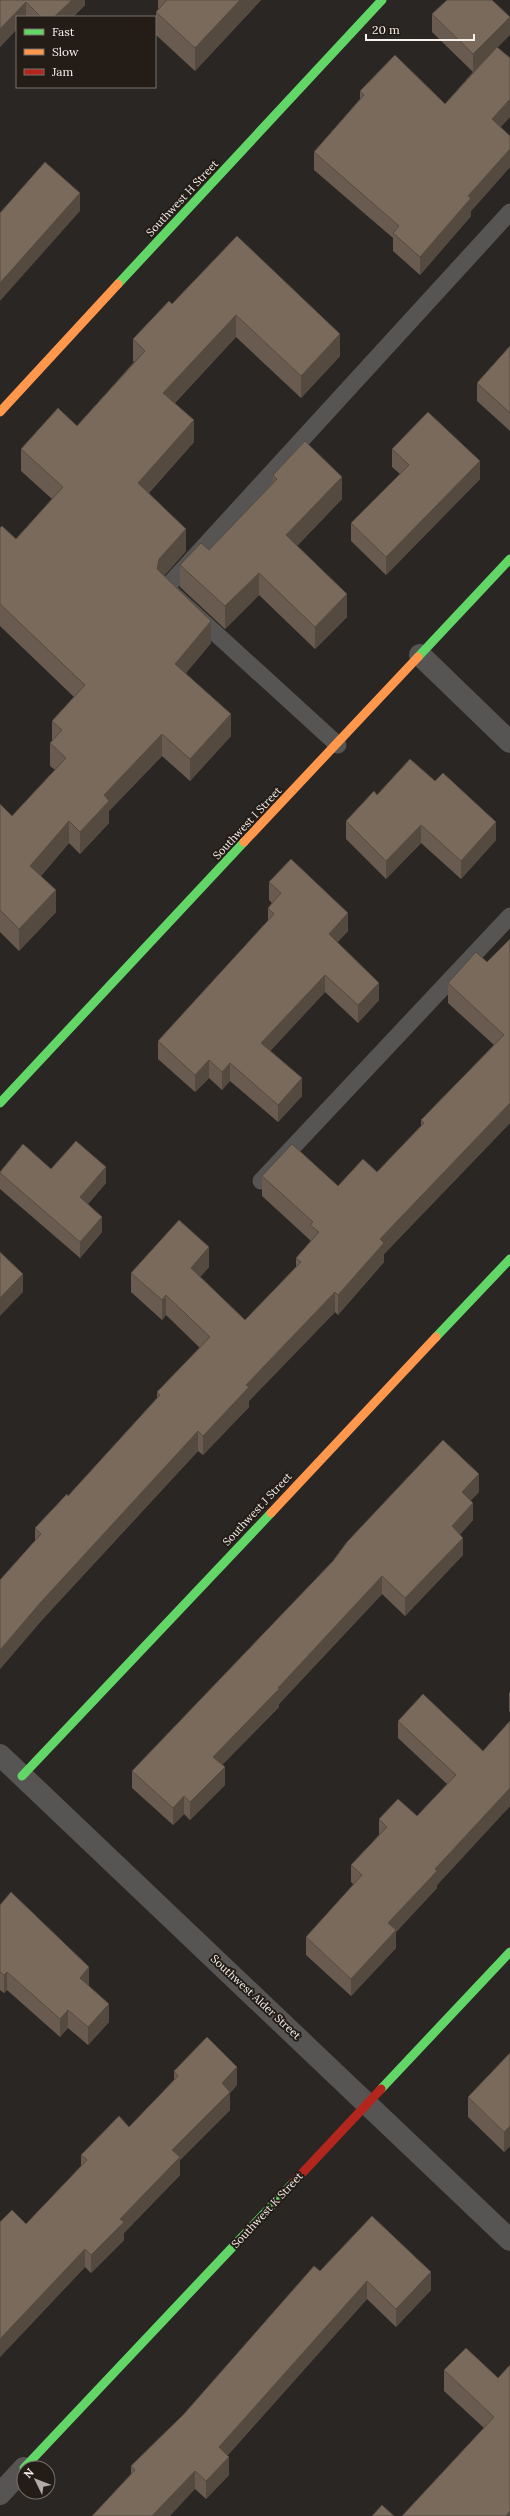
<svg xmlns="http://www.w3.org/2000/svg" width="510" height="2516" font-family="Lora,serif">
	<style>
		.lines { fill: none; stroke-linecap: round; stroke-linejoin: round }
		.lane { stroke: #575553; stroke-width: 17 }
		.street { stroke: #575553; stroke-width: 22 }
		.fast { stroke: #63d668; stroke-width: 9 }
		.slow { stroke: #ff974d; stroke-width: 9 }
		.jam { stroke: #b3261e; stroke-width: 9 }
		.wall { fill: #695b4f }
		.shaded-wall { fill: #554a40 }
		.building { fill: #7a6a5c; stroke: #554a40 }
		.labels { text-anchor: middle; stroke-width: 4; stroke-linejoin: round; paint-order: stroke }
		.street-label { font-size: 11px; fill: #f7f2ee; stroke: #241c16 }
	</style>
	<rect width="100%" height="100%" fill="#2a2623"/>
	<g class="lines">
		<g class="lane">
			<path d="M338,745l-172,-157 344,-376"/>
			<path d="M261,1181l249,-265"/>
		</g>
		<g class="street">
			<path d="M420,655l90,87"/>
			<path d="M0,1755l510,485"/>
			<path d="M0,2494l24,-26"/>
		</g>
		<g class="fast">
			<path d="M118,284l264,-284"/>
			<path d="M418,657l92,-98"/>
			<path d="M0,1103l244,-261"/>
			<path d="M436,1337l74,-78"/>
			<path d="M22,1776l249,-263"/>
			<path d="M381,2089l129,-137"/>
			<path d="M24,2468l269,-285"/>
		</g>
		<g class="slow">
			<path d="M0,412l118,-128"/>
			<path d="M244,842l174,-185"/>
			<path d="M271,1513l165,-176"/>
		</g>
		<path class="jam" d="M293,2183l88,-94"/>
	</g>
	<g class="wall">
		<path d="M0,0h85v5l-12,12h-56v12l-17,18z"/>
		<path d="M158,0h103l-66,71 -39,-36v-23l2,-2z"/>
		<path d="M432,14l66,34 12,10v59l-10,10 10,9v31l-39,44v5l-51,59 -27,-24v-13l-79,-68v-18l46,-53v-8l85,13 28,-32 -41,-40z"/>
		<path d="M237,236l103,120 -39,42 -65,-61 -61,66 19,39 -45,51 37,58 -22,25 47,67 -25,30 45,63 -41,45 -28,-25 -53,55v12l-29,31 -11,-11 -28,33 15,36 -37,39 -19,-19v-128l12,12 43,-46 -5,-4v-23l2,-2v-20l22,-24 -74,-71v-98l16,11 36,-40 -31,-28v-22l56,-23 57,-64 -1,-1v-22l39,-35z"/>
		<path d="M510,346v85l-33,-30v-18z"/>
		<path d="M392,449l88,30 -94,96 -35,-34v-18l49,-49 -8,-7z"/>
		<path d="M273,475l69,24 -45,47 50,71 -32,32 -56,-54 -34,34 -45,-42v-22l29,-15 64,-66z"/>
		<path d="M377,795l119,45 -35,39 -40,-36 -35,36 -40,-40v-18z"/>
		<path d="M269,882l79,49 -11,11 42,58 -21,23 -33,-31 -55,59 32,45 -24,26 -48,-41 -8,9 -13,-12 -14,14 -37,-33v-18l110,-120v-13l4,-5 -3,-3z"/>
		<path d="M510,939v184l-126,131v8l-46,53 -3,-3 -86,89v6l-46,48 -5,-4 -157,170 -41,48v-89l35,-39v-13l33,-32 89,-98v-6l43,-44 -34,-33 -4,5 -31,-28v-19l78,-6 -9,10 45,43 51,-53v-9l14,-16v-2l-48,-44v-20l76,10 39,-14 44,-46v-6l73,-75 -46,-42v-20l39,-21z"/>
		<path d="M51,1169l55,14 -18,21 14,28 -22,26 -80,-69v-17z"/>
		<path d="M479,1492l-8,8 2,20 -13,14 3,21 -58,61 -23,-22 -103,110v3l-57,58 3,20 -35,35 -6,-6 -11,11 -41,-37v-17z"/>
		<path d="M510,1692v20l-1,-1v-18z"/>
		<path d="M398,1721l85,30 27,-30v85l-73,79v3l-41,44v16l-45,48 -45,-41v-18l48,-52 -3,-3v-17l28,-30v-16l38,-3 30,-32 -49,-46z"/>
		<path d="M0,1905l89,80v1l20,36 -21,23 -20,-17 -8,9 -53,-47 -3,3 -4,-3z"/>
		<path d="M510,2053v93l-6,6 -36,-35v-20z"/>
		<path d="M174,2071l63,14 -7,8v17l-50,50v15l-56,58v7l-33,33 -6,-6 -85,90v-135l26,2 55,-58v-11l48,-28 45,-46z"/>
		<path d="M320,2271l111,19 -35,37 -29,-28 -139,156 1,20 -23,24 -11,-10 -64,-14v-9l53,-52z"/>
		<path d="M444,2370l54,8 12,138 -26,-88 -40,-37z"/>
	</g>
	<g class="shaded-wall">
		<path d="M72,0h13v5l-12,12h-19z"/>
		<path d="M240,0h21l-66,71v-23z"/>
		<path d="M26,2v15h-9v12l-17,18v-18z"/>
		<path d="M510,17v18l-37,37v-18z"/>
		<path d="M510,99v18l-18,20v-18z"/>
		<path d="M510,149v18l-39,44v5l-51,59v-18l48,-61z"/>
		<path d="M80,193v18l-80,90v-18z"/>
		<path d="M236,315v22l-73,78v-22z"/>
		<path d="M340,334v22l-39,42v-22z"/>
		<path d="M194,420v22l-56,63v-22z"/>
		<path d="M480,461v18l-94,96v-18z"/>
		<path d="M342,477v22l-56,58v-22z"/>
		<path d="M186,529v22l-27,30 -2,-12 2,-10z"/>
		<path d="M259,573v22l-34,34v-23z"/>
		<path d="M347,594v23l-32,32v-22z"/>
		<path d="M211,621v22l-36,43v-22z"/>
		<path d="M231,714v22l-41,45v-22z"/>
		<path d="M162,734v22l-53,55v12l-29,31v-22l24,-37z"/>
		<path d="M69,821v22l-39,45v-22z"/>
		<path d="M496,822v18l-35,39v-18z"/>
		<path d="M421,825v18l-35,36v-18z"/>
		<path d="M56,890v22l-37,39v-22z"/>
		<path d="M348,913v18l-19,21v-18z"/>
		<path d="M325,975v17l-64,69v-18z"/>
		<path d="M379,983v17l-21,23v-18z"/>
		<path d="M209,1060v18l-14,14v-17z"/>
		<path d="M230,1063v18l-8,9v-18z"/>
		<path d="M302,1078v18l-24,26v-17z"/>
		<path d="M510,1103v20l-126,131v8l-46,53v-20l42,-56z"/>
		<path d="M106,1167v16l-26,30v-16z"/>
		<path d="M102,1217v15l-22,26v-16z"/>
		<path d="M209,1247v20l-18,20v-19z"/>
		<path d="M23,1274v18l-23,24v-18z"/>
		<path d="M335,1292v20l-86,89v6l-46,48v-19l43,-51z"/>
		<path d="M166,1295v20l-4,5v-20z"/>
		<path d="M198,1431v20l-157,170 -41,48v-19l41,-48z"/>
		<path d="M479,1474v18l-17,18v-18z"/>
		<path d="M473,1503v17l-21,24v-18z"/>
		<path d="M463,1538v17l-58,61v-18z"/>
		<path d="M382,1576v18l-103,110v3l-66,67v-17z"/>
		<path d="M225,1767v18l-35,35v-18z"/>
		<path d="M510,1788v18l-73,79v3l-41,44v16l-45,48v-17l37,-56 47,-54z"/>
		<path d="M184,1796v18l-11,11v-17z"/>
		<path d="M89,1967v18l-9,11v-18z"/>
		<path d="M7,1972v18l-3,3v-18z"/>
		<path d="M109,2004v18l-21,23v-18z"/>
		<path d="M68,2010v18l-8,9v-18z"/>
		<path d="M237,2067v18l-7,8v17l-50,50v15l-56,58v7l-33,33v-18l29,-36 102,-136z"/>
		<path d="M510,2126v20l-6,6v-20z"/>
		<path d="M85,2249v18l-85,90v-18z"/>
		<path d="M431,2272v18l-35,37v-18z"/>
		<path d="M367,2281v18l-148,166v-18z"/>
		<path d="M229,2457v18l-23,24v-18z"/>
		<path d="M195,2471v18l-25,27h-18z"/>
		<path d="M510,2511v5h-4z"/>
	</g>
	<g class="building">
		<path d="M0,0h72l-18,17h-13l-15,-15 -26,27z"/>
		<path d="M167,0h73l-45,48 -39,-36z"/>
		<path d="M447,0h45l18,17 -37,37 -41,-40z"/>
		<path d="M497,47l13,11v41l-18,20 18,17v13l-42,47 3,2 -51,59 -27,-24 6,-7 -85,-74 50,-57 -4,-4 35,-36 50,49z"/>
		<path d="M45,162l35,31 -80,90v-70z"/>
		<path d="M237,236l103,98 -39,42 -65,-61 -73,78 31,27 -56,63 48,46 -27,30 -2,10 54,52 -36,43 56,50 -41,45 -28,-25 -58,61 5,6 -29,31 -11,-11 -39,45 26,24 -37,39 -19,-19v-106l12,12 54,-58 -16,-15 12,-13 -10,-9 33,-36 -85,-81v-76l2,-2 14,13 47,-52 -42,-38 37,-41 19,18 68,-75 -12,-12 36,-38 3,3z"/>
		<path d="M510,346v67l-33,-30z"/>
		<path d="M428,412l52,49 -94,96 -35,-34 58,-58 -17,-16z"/>
		<path d="M305,441l37,36 -56,58 61,59 -32,33 -56,-54 -34,33 -45,-41 21,-22 8,7 68,-71 -4,-4z"/>
		<path d="M410,759l25,22 8,-8 53,49 -35,39 -40,-36 -35,36 -40,-40 28,-30 3,4z"/>
		<path d="M291,859l57,54 -19,21 50,49 -21,22 -33,-30 -64,68 41,35 -24,27 -48,-42 -8,9 -13,-12 -14,15 -37,-34 116,-127 -6,-6 13,-15 -12,-11z"/>
		<path d="M510,939v164l-130,136 4,4 -46,52 -3,-3 -89,93 3,2 -46,49 -5,-5 -157,171 -41,48v-70l41,-46 -6,-6 32,-34 1,2 92,-101 -3,-3 53,-55 -44,-42 -4,5 -31,-27 48,-53 30,27 -18,21 54,52 56,-58 -5,-4 23,-26 -9,-7 3,-3 -51,-46 30,-32 46,42 25,-27 14,13 47,-49 -3,-3 83,-85 -56,-52 28,-31 11,10z"/>
		<path d="M76,1141l30,26 -26,30 22,20 -22,25 -80,-69v-1l23,-28 28,25z"/>
		<path d="M0,1252l23,22 -23,24z"/>
		<path d="M443,1440l36,34 -17,18 11,11 -21,23 11,12 -58,60 -23,-22 -104,112 1,1 -66,68 12,10 -35,35 -6,-6 -11,12 -41,-37 201,-210 14,-19z"/>
		<path d="M423,1694l60,57 27,-30v67l-75,81 2,2 -49,52 8,7 -45,49 -45,-42 56,-62 -11,-10 36,-38 -8,-8 19,-20 19,17 39,-41 -58,-54z"/>
		<path d="M11,1892l78,75 -9,11 29,26 -21,23 -20,-17 -8,9 -53,-47 -3,3 -4,-3v-67z"/>
		<path d="M207,2037l30,30 -15,16 8,9 -58,58 8,7 -60,62 4,3 -33,33 -6,-6 -85,90v-117l12,-12 14,14 61,-64 -6,-5 38,-39 10,11 49,-51 -4,-5z"/>
		<path d="M510,2053v73l-6,6 -36,-35z"/>
		<path d="M372,2216l59,56 -35,37 -29,-28 -148,166 10,10 -23,24 -11,-10 -43,45h-60l43,-46 -4,-4 53,-52 130,-148 6,5z"/>
		<path d="M466,2348l32,30 12,-13v146l-4,5h-104l92,-99 -50,-47z"/>
		<path d="M382,2505l12,11h-22z"/>
	</g>
	<g class="labels">
		<g class="street-label">
			<text transform="translate(182 198) rotate(-47)" y="4">Southwest H Street</text>
			<text transform="translate(247 823) rotate(-47)" y="4">Southwest I Street</text>
			<text transform="translate(257 1509) rotate(-47)" y="4">Southwest J Street</text>
			<text transform="translate(256 1997) rotate(43)" y="4">Southwest Alder Street</text>
			<text transform="translate(267 2210) rotate(-47)" y="4">Southwest K Street</text>
		</g>
	</g>
	<rect x="16" y="16" width="140" height="72" fill="#241c16" stroke="#78726c"/>
	<rect x="24" y="29" width="20" height="6" fill="#63d668" stroke="#78726c"/>
	<text x="52" y="36" font-size="12" fill="#f7f2ee">Fast</text>
	<rect x="24" y="49" width="20" height="6" fill="#ff974d" stroke="#78726c"/>
	<text x="52" y="56" font-size="12" fill="#f7f2ee">Slow</text>
	<rect x="24" y="69" width="20" height="6" fill="#b3261e" stroke="#78726c"/>
	<text x="52" y="76" font-size="12" fill="#f7f2ee">Jam</text>
	<g transform="translate(36 2480) rotate(313)"><circle r="19" fill="#241c16" stroke="#78726c"/>
	<path d="M0-3L7 15L0 10L-7 15Z" fill="#afaba7"/>
	<text y="-6" font-size="11" font-weight="bold" text-anchor="middle" fill="#f7f2ee">N</text>
	</g>
	<path d="M366 34v6h108v-6" fill="none" stroke="#f7f2ee" stroke-width="2"/>
	<text x="372" y="34" font-size="12" fill="#f7f2ee" stroke="#241c16" stroke-width="3" paint-order="stroke">20 m</text>
</svg>
